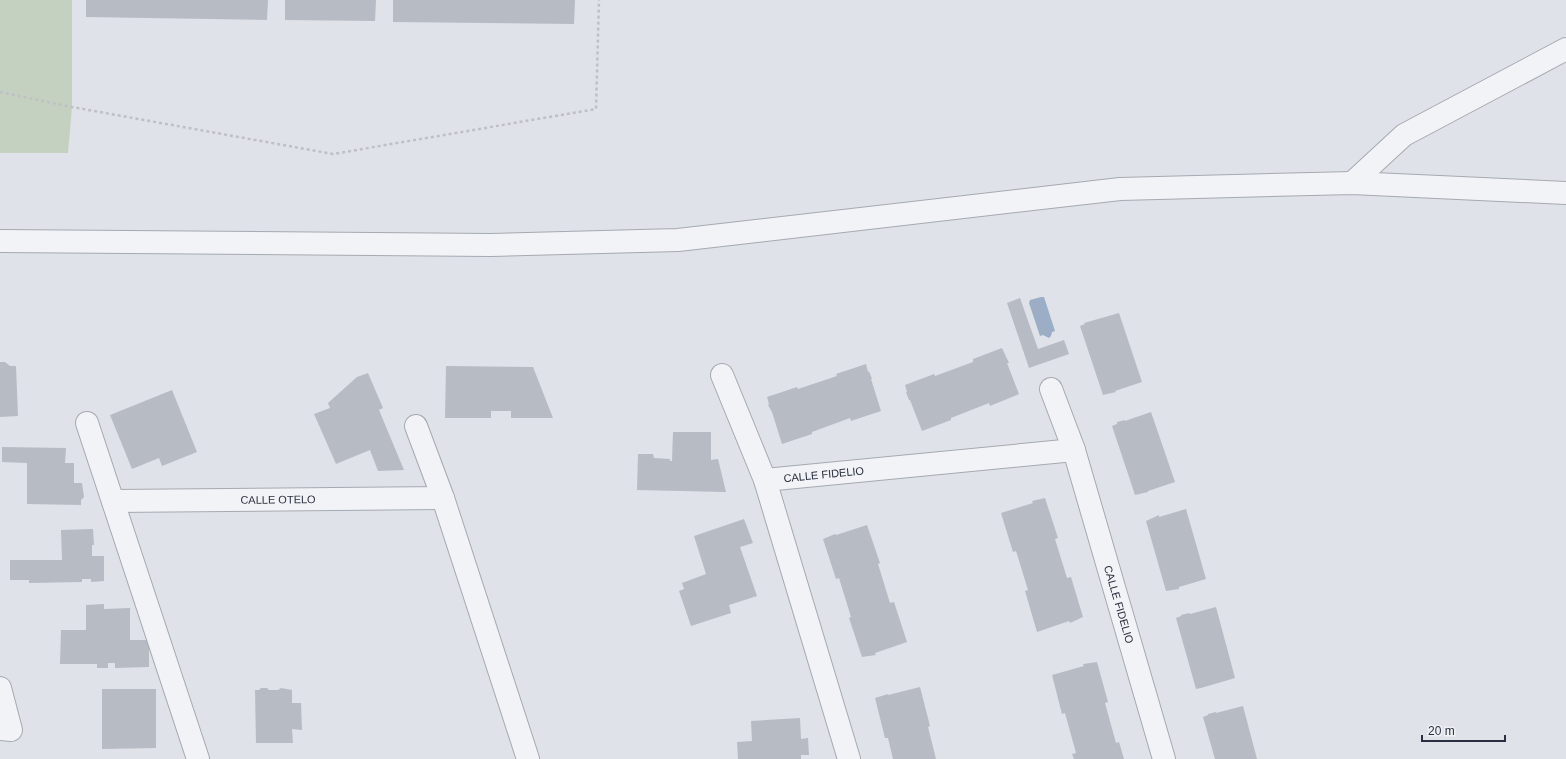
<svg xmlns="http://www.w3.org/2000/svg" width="1566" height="759" font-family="Arial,sans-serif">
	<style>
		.green { fill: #c4d1c1 }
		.water { fill: #9caec6 }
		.building { fill: #b7bbc4 }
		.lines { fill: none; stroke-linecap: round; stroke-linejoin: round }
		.minor-casing { stroke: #a5a9b2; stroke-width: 24 }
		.path { stroke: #bec0c6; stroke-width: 2.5; stroke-dasharray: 3 3; stroke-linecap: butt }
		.minor { stroke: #f2f3f6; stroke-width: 22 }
		.labels { text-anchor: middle; stroke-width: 3.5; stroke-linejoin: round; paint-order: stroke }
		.street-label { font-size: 11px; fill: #292f3e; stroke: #eff1f5 }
	</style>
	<rect width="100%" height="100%" fill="#dfe2e8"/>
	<path class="green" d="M0,0h72v107l-4,46h-68z"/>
	<path class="water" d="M1041,297h3l11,34 -3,1 -1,4 -2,2 -6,-3 -3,1 -11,-33 1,-3z"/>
	<g class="building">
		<path d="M86,0h182l-1,20 -181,-3z"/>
		<path d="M285,0h91l-1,21 -90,-1z"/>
		<path d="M393,0h182l-1,24 -181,-2z"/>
		<path d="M1020,298l18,51 26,-9 5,14 -40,14 -22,-65z"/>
		<path d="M1119,313l23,69 -27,9 1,1 -13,3 -23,-69 5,-2 -1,-1z"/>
		<path d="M1002,348l7,15h-2l12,31 -29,12 -1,-3 -38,15v2l-29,11 -12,-31h-1l-3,-8h1l-2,-7 29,-11 1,2 38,-14v-3z"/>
		<path d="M0,362h5l5,4h6l2,50 -18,1z"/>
		<path d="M866,364l2,8 1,-1 3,8h-1l10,32 -30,10 -1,-3 -38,14v2l-30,10 -10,-32 -4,-7 1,-1 -2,-7 30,-10 1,2 39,-13 -1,-2z"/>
		<path d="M446,366l87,1 20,51h-42v-7h-20v7h-46z"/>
		<path d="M368,373l15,35 -4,2 25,60 -26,1 -8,-21 -34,14 -22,-50 16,-6 -2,-5 29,-26z"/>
		<path d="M172,390l25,62 -35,14 -3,-8 -27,11 -22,-54z"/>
		<path d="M1151,412l24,70 -27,9v1l-13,3 -23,-69 5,-2v-2l8,-2v1z"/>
		<path d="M673,432h38v28l7,-1 8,33 -89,-2 1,-36h15l1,4 16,1v2h2z"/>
		<path d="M2,447l64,1 -1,15h9v20h8l2,14 -3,3v5l-54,-1v-41l-25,-1z"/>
		<path d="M1045,498l13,40 -3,1 12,39 4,-1 12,40 -13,6 -1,-2 -32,11 -12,-41 3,-1 -12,-39 -3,1 -12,-39 32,-10 -1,-2z"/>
		<path d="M1186,509l20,70 -27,8v2l-13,2 -20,-70 13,-6v2z"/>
		<path d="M744,519l9,24 -13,4 17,49 -28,9 2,8 -40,13 -12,-35 5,-2 -2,-6 24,-9 -12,-38z"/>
		<path d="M867,525l13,38 -2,1 12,39 4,-1 13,40 -32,11 1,2 -14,2 -13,-39 2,-1 -12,-39 -3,1 -13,-40 12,-5 1,1z"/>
		<path d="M93,529l1,16h-2v11h12v25l-13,1v-3h-9v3l-53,1v-3h-19v-20h52l-1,-30z"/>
		<path d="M104,604v5l26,-1v32h19v27l-34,1v-5h-7v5h-11v-4h-37l1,-34h25v-25z"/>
		<path d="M1216,607l19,71 -34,10 -5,1 -20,-71 5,-2v-1l8,-2 1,1z"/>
		<path d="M1097,662l11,40 -3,1 11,40 3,-1 5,17h-50l-2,-5 4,-1 -11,-40 -3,1 -10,-39 32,-9 -1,-2z"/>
		<path d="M920,687l10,39 -2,1 8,32h-43l-5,-21h-3l-10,-40 13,-4v1z"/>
		<path d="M261,688h6l2,2h9l3,-2 11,2v13h9l1,27 -10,-1 1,14h-37l-1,-53h4z"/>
		<path d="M102,689h54v59l-54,1z"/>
		<path d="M1243,706l14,53h-42l-12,-42 5,-2v-1l8,-2v1z"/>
		<path d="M800,718l1,21 7,-1 1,17h-8v4h-63l-1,-17 15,-1 -1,-20z"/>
	</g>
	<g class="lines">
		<defs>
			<g id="minor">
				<path d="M1352,183l52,-48 162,-86"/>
				<path d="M0,241l491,4 187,-5 442,-51 232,-6 214,10"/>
				<path d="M722,375l43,105 84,279"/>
				<path id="s1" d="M1051,389l23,61 90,309"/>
				<path d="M87,423l111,336"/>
				<path d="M416,426l27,72 85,261"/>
				<path id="s2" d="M765,480l309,-30"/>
				<path id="s3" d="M113,501l330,-3"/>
				<path d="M0,688l11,42 -11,-1"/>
			</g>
		</defs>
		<use href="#minor" class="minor-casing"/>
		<path class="path" d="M0,92l72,15 261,47 263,-45 3,-109"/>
		<use href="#minor" class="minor"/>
	</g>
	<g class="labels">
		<g class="street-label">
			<text dy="4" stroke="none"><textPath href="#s2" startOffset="59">CALLE FIDELIO</textPath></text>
			<text dy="4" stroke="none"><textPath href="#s3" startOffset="165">CALLE OTELO</textPath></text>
			<text dy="4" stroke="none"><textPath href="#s1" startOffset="226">CALLE FIDELIO</textPath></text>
		</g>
	</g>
	<path d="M1422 735v6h83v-6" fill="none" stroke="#292f3e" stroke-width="2"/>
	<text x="1428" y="735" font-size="12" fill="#292f3e" stroke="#eff1f5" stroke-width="3" paint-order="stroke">20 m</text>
</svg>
